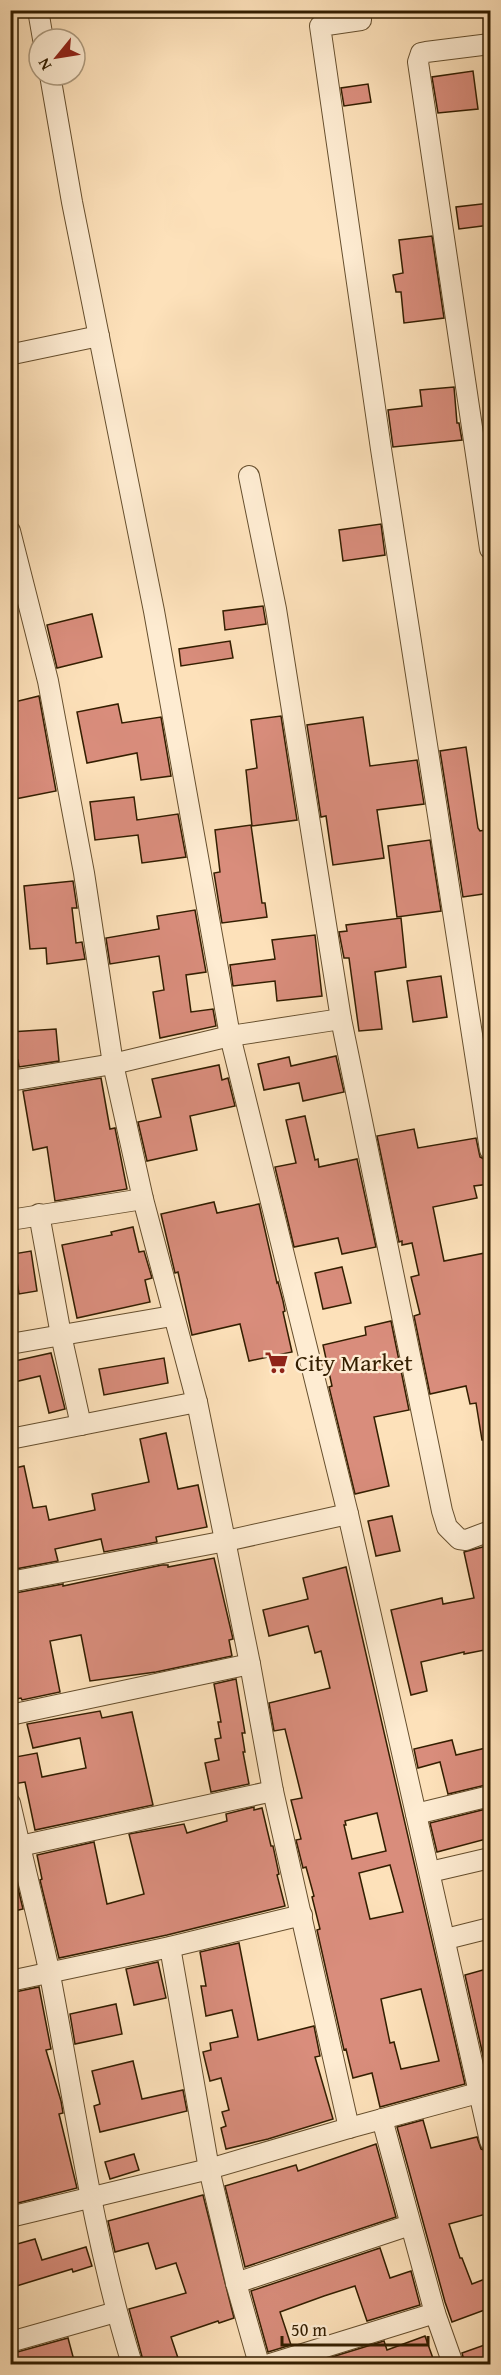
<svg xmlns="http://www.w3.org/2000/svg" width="501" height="2375" font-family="'Gentium Book Plus',serif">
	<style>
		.building { fill: #d98d7c; stroke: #331e00; stroke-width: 1.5; fill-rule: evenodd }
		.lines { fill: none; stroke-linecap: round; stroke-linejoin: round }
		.minor-casing { stroke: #664f2e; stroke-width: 22 }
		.minor { stroke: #feecd2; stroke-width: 20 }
		.labels { text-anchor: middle; stroke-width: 4.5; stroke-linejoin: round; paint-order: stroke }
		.poi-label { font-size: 24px; fill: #331e00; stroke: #feecd2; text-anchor: start }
	</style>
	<rect width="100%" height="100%" fill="#fde1ba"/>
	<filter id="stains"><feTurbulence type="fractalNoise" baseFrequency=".00333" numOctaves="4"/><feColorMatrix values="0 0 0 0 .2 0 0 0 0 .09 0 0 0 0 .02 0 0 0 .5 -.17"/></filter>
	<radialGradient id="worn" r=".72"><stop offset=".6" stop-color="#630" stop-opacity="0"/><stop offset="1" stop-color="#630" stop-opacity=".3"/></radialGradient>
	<g class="building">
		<path d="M473,71l5,38 -40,4 -6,-36z"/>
		<path d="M368,84l3,18 -27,4 -3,-18z"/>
		<path d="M490,203v22l-31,4 -3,-22z"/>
		<path d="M432,236l12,82 -40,5 -3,-31h-5l-3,-17 10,-2 -4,-33z"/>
		<path d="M454,387l3,36h2l3,17 -69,7 -5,-37 34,-4 -2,-16z"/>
		<path d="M381,524l4,31 -42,6 -4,-31z"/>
		<path d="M263,606l3,18 -41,6 -2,-19z"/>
		<path d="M92,614l10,43 -45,11 -10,-43z"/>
		<path d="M230,641l3,17 -52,8 -2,-17z"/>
		<path d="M39,696l17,95 -46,9v-97z"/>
		<path d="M118,704l4,19 39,-6 10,59 -30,4 -4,-27 -50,10 -10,-51z"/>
		<path d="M281,716l16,104 -45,6 -6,-56 11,-2 -6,-48z"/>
		<path d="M363,717l7,49 47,-6 7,44 -47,6 7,48 -51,7 -7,-49 -5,1 -14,-92z"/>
		<path d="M466,747l12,81 2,3 10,-2v64l-27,4 -23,-146z"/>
		<path d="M134,797l3,23 41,-6 8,43 -44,6 -4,-28 -43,5 -5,-38z"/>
		<path d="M251,825l11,78h3l2,14 -45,6 -8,-50 6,-1 -5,-42z"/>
		<path d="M430,840l11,71 -44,6 -9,-71z"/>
		<path d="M73,881l4,27h-5l4,35 6,-1 3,17 -38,5 -1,-16 -16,1 -6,-63z"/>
		<path d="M195,910l11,62 -20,3 5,37 22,-3 3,17 -56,12 -7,-46 11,-2 -5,-34 -49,8 -4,-26 53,-9 -2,-13z"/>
		<path d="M401,918l5,49 -31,5 7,57 -23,2 -10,-73h-5l-5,-26 8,-1 -1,-6z"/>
		<path d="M315,935l7,61 -45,5 -2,-20 -42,5 -3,-21 45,-6 -3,-19z"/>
		<path d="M441,976l6,41 -34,5 -6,-41z"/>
		<path d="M56,1029l3,32 -40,6 -1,-7 -8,1v-29z"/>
		<path d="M336,1056l8,36 -41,9 -4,-18 -35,7 -6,-26 31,-7 2,9z"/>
		<path d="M219,1065l3,15 6,-2 7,28 -45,10 7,34 -50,11 -9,-39 23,-5 -9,-38z"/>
		<path d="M101,1078l9,51 5,-1 12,61 -72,12 -8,-54 -14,3 -10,-59z"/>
		<path d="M305,1116l10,44 3,-1 1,8 38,-8 19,88 -34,7 -4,-16 -44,9 -19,-80 21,-4 -10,-43z"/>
		<path d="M414,1129l4,19 58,-10 4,19 10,5v22l-16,2 3,12 -44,9 11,54 46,-9v188h-8l-6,-37 -6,1 -4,-18 -36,8 -16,-78 6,-2 -9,-37 8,-2 -7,-32 -10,2v-4l-3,1 -22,-106z"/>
		<path d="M214,1202l3,11 42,-9 18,79 1,-1 5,19 2,10 -2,1 9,40 -43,9 -9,-37 -48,11 -14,-63 -3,1 -14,-59z"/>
		<path d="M133,1227l6,25 5,-1 8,27 -7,2 5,22 -73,16 -15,-73 50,-10 -1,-3z"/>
		<path d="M31,1251l6,40 -18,3 -6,-40z"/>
		<path d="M342,1267l9,36 -28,6 -8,-36z"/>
		<path d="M391,1321l18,89 -35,7 15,69 -34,8 -26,-107 3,-1 -9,-41 43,-10 -1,-8z"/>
		<path d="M51,1353l14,56 -16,4 -9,-37 -30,7v-21z"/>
		<path d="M164,1358l4,25 -64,12 -5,-26z"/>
		<path d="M166,1433l12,56 20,-4 9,42 -51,10 1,5 -53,10 -3,-13 -46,10 3,12 -48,9v-101l14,-3 9,42 13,-2 3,14 46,-10 -3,-16 57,-12 -9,-43z"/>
		<path d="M392,1516l8,35 -24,5 -8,-35z"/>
		<path d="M490,1545v104l-26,5v-2l-43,10 6,29 -16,4 -20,-85 51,-12 1,6 31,-6 -10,-46z"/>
		<path d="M214,1558l19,81 -4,1 3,16 -76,16 -66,9 -9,-46 -31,6 10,51 -38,8 -1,-2 -11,2v-106l53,-10v2l99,-21h6v2z"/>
		<path d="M346,1567l119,517 -85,23 -8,-34 -19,5 -7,-29 -2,1 -27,-120 3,-1 -8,-32 2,-1 -8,-29 -3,1 -7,-28 5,-1 -10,-39 11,-2 -17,-69 -11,2 -5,-28 61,-15 -9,-37 -6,2 -7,-27 -39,10 -6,-26 45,-11 -5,-21zM377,1813l9,38 -34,8 -8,-34h2l-1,-4zM390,1865l13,47 -33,7 -11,-46zM421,1989l18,72 -38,8 -7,-27 -4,1 -9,-44z"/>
		<path d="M236,1679l9,54h-3l3,19h-2l6,32 -38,8 -6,-29 14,-3 -4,-21 6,-1 -3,-16h3l-7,-38z"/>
		<path d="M100,1711l2,7 30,-6 21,93 -118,25 -10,-48 -12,2 -3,-26 27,-5 5,24 44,-9 -6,-30 -47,10 -6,-24z"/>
		<path d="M452,1740l4,15 34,-8v37l-42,10 -8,-32 -22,6 -4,-19z"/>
		<path d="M254,1807v3l8,-2 9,38h2l6,28 -2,1 8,31 -118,29 -108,23 -19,-78 2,-1 -5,-24 57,-13 13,62 37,-10 -15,-60 55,-10 3,9 40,-12 -1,-7z"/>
		<path d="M490,1808v30l-53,14 -7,-29z"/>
		<path d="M17,1884l6,25 -13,3v-26z"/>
		<path d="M239,1943l19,97 56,-14 6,30 -5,1 18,62 -65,20 -42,10 -5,-21 5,-2 -4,-14 7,-2 -8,-32 -11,3 -7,-29 8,-2 -1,-7 28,-6 -6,-27 -26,6 -5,-30h5l-6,-34z"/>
		<path d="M158,1962l8,36 -32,7 -8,-36z"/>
		<path d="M490,1968v110h-2l-23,-103z"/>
		<path d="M39,1987l12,62 -5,1 15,51 2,12 -4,1 18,74 -67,17v-212z"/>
		<path d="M116,2004l6,30 -47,10 -5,-30z"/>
		<path d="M133,2061l9,38 41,-9 4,21 -87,21 -6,-26 6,-2 -8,-33z"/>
		<path d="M423,2120l8,28 46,-11 4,12 9,4v60l-41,11 11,34h2l10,26 18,-7v31l-38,14 -7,-20 -48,-175z"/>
		<path d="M376,2144l20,73 -151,50 -20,-81 71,-21 2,6z"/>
		<path d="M134,2154l5,16 -29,9 -5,-17z"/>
		<path d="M203,2195l31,123 -15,5 -1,-2 -47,16 9,27h-36l-15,-55 57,-16 -10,-30 -20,6 -8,-26 -33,9 -7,-31z"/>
		<path d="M35,2239l7,21 44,-13 6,19 -19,6 -1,-3 -62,19v-42z"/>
		<path d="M380,2248l10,30 21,-7 9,34 -53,16 -12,-35 -31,10 -44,16 11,33 -23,7 -17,-61z"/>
		<path d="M425,2336l10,28h-126l75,-23 3,9z"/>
		<path d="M68,2338l7,26h-65v-10z"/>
		<path d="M490,2343v21h-25l-3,-11z"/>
	</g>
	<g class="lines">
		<defs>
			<g id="minor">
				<path d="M38,10l5,29"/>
				<path d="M361,20l-41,6 61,423 109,701"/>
				<path d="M490,44l-64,8 -5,1 -3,9 72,487"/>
				<path d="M50,75l22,127 82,409 76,425 118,478 142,627"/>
				<path d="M13,354l86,-18"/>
				<path d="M249,476l27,133 65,410 101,492 5,16 12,12 7,1 24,-9"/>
				<path d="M10,531l38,150 36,192 29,191 30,135 54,203 53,262 23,127 76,337"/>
				<path d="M10,1081l103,-17 117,-28 111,-17"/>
				<path d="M39,1214l22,121 20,90"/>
				<path d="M10,1220l133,-21"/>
				<path d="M10,1344l162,-28"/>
				<path d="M10,1439l187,-37"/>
				<path d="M10,1582l216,-41 122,-27"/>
				<path d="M10,1715l240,-51"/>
				<path d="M10,1803l10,43 253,-55"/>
				<path d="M416,1814l74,-18"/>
				<path d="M10,1848l10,-2c10,43 21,86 30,129 25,130 43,263 82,389"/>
				<path d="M430,1872l60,-14"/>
				<path d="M446,1939l44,-11"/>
				<path d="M170,1947l39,222 27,114 23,81"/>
				<path d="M10,1981l160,-34 132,-32"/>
				<path d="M382,2119l53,194 18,51"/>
				<path d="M10,2217l199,-48 140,-41 140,-38"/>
				<path d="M236,2283l174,-58"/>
				<path d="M10,2342l106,-30"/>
				<path d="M270,2364l165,-51"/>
			</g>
		</defs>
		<use href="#minor" class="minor-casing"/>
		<use href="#minor" class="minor"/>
	</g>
	<defs>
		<symbol id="supermarket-bare" viewBox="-9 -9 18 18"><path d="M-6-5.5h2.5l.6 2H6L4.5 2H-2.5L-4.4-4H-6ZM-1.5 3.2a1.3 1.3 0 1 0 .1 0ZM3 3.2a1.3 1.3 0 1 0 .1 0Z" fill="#8f2418" stroke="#feecd2" stroke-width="2.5" paint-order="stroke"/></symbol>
	</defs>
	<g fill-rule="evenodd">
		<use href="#supermarket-bare" x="260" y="1346" width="33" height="33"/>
	</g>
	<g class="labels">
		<g class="poi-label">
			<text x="295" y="1371">City Market</text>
		</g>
	</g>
	<rect width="501" height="2375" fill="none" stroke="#fde1ba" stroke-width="36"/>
	<rect x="12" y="12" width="477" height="2351" fill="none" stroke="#331e00" stroke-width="3"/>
	<rect x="18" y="18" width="465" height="2339" fill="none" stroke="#331e00" stroke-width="1.5"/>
	<g transform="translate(57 57) rotate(240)"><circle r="28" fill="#feecd2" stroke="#ad9a7e" stroke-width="1.5"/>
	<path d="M0-4.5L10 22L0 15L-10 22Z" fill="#8f2418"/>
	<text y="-9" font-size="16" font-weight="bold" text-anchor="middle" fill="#331e00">N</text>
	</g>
	<path d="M282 2336v9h146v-9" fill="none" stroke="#331e00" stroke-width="3"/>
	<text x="291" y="2336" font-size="18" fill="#331e00" stroke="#feecd2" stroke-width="4.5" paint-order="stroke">50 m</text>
	<rect width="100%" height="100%" filter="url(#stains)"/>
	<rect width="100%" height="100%" fill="url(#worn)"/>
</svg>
